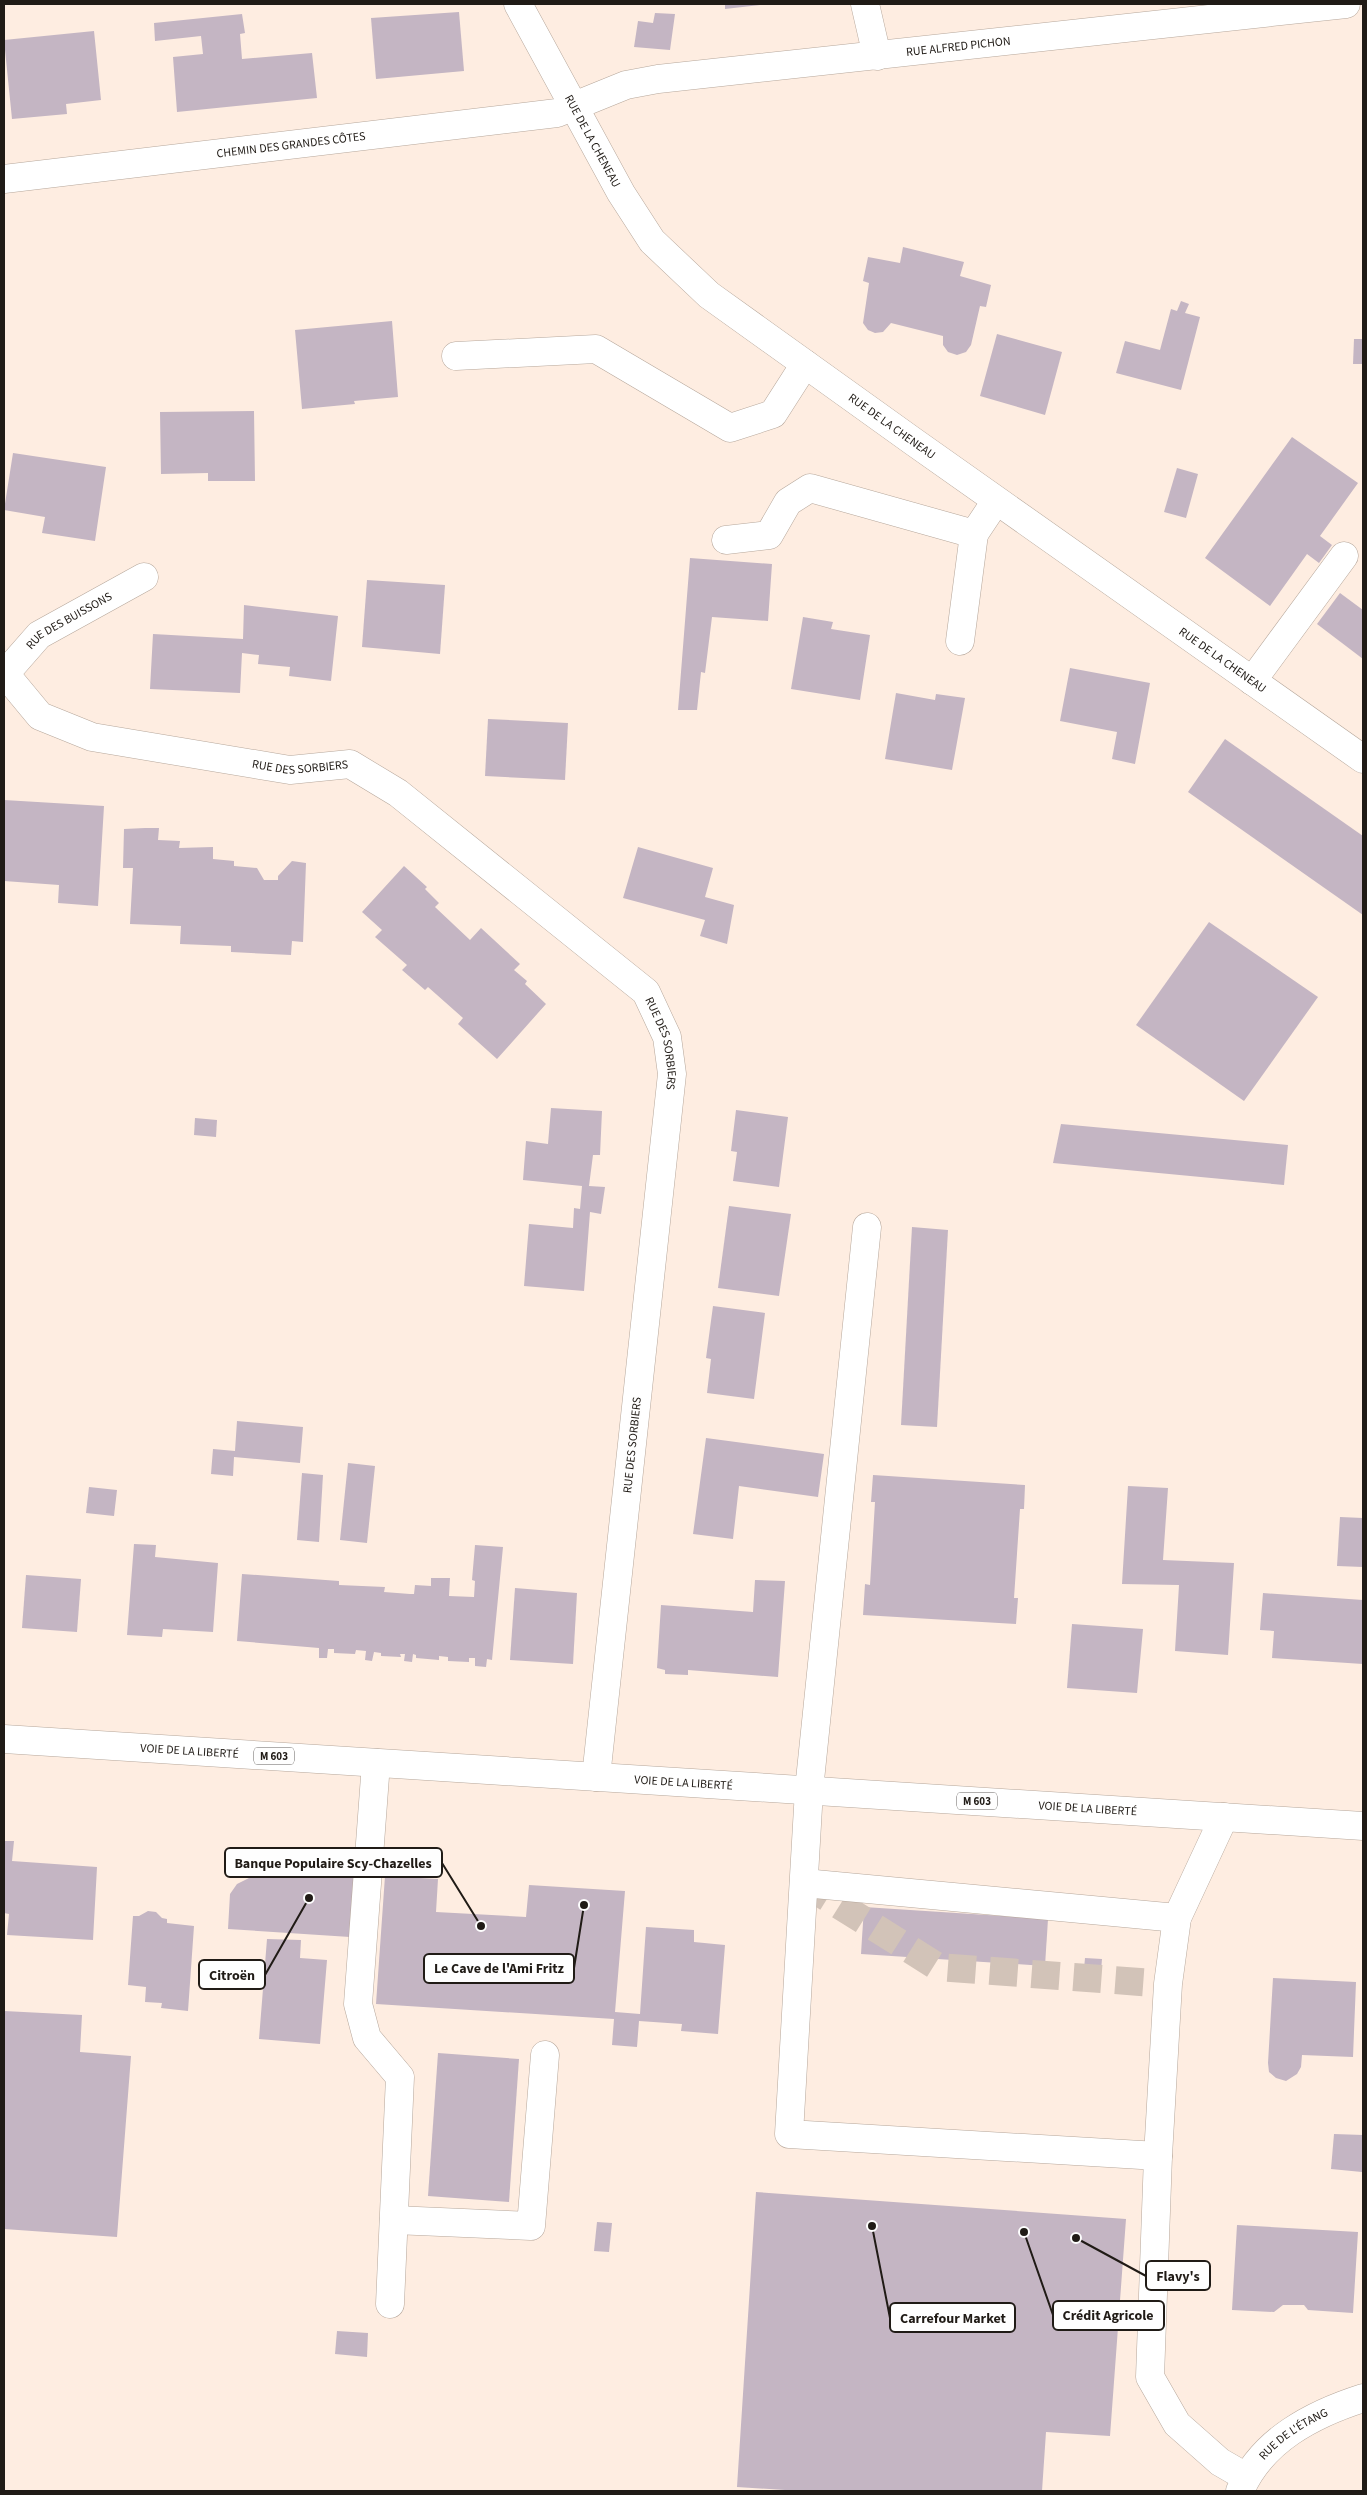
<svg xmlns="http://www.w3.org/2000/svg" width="1367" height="2495" font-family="'Source Sans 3',sans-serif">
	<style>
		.building { fill: #c4b5c3 }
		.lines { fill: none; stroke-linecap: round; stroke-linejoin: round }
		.minor-tunnel { stroke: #d2c3b8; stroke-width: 28; stroke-dasharray: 28 14; stroke-linecap: butt }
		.minor-casing { stroke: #b6a79b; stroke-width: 29 }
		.major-casing { stroke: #b6a79b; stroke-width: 29 }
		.minor { stroke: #fff; stroke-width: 28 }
		.major { stroke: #fff; stroke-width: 28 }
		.labels { text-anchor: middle; stroke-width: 4; stroke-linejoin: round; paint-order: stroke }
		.shield { fill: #fefefe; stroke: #635f5c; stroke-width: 1 }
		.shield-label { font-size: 11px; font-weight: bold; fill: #201b16 }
		.street-label { font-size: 12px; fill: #201b16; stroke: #fefefe }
		.leader { fill: none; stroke: #201b16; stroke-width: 2 }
		.callout-dot { fill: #201b16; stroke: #fefefe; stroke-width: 2 }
		.callout { fill: #fefefe; stroke: #201b16; stroke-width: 2 }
		.callout-label { font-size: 14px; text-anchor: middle; font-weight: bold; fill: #201b16 }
	</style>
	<rect width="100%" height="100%" fill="#feede1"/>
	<g class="building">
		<path d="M725,4h35v1l-35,4z"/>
		<path d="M459,12l5,59 -88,8 -5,-61z"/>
		<path d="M655,13l20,1 -5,36 -36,-3 4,-26 15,2z"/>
		<path d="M242,14l3,19 -5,1 2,25 70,-6 5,45 -140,14 -4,-55 30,-3 -2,-18 -46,5 -1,-18z"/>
		<path d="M94,31l7,69 -35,4 1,10 -55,5 -8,-79z"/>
		<path d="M903,247l61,15 -4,14 31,9 -5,22 -6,-1 -9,39 -5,7 -9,3 -9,-3 -5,-7v-9l-52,-13 -8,9 -8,1 -7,-3 -5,-7 6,-40 -6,-2 5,-24 32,6z"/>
		<path d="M1181,301l8,3 -4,9 15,4 -19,73 -65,-17 9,-32 35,9 11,-41 6,2z"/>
		<path d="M392,321l6,76 -44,4 1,3 -53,5 -7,-79z"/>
		<path d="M997,334l65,18 -17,63 -65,-19z"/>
		<path d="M1354,339h9v25h-10z"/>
		<path d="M254,411l1,70h-47v-8l-47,1 -1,-62z"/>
		<path d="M1292,437l66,46 -38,53 12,9 -13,18 -12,-9 -37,52 -65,-48z"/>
		<path d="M13,453l93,14 -11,74 -53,-8 3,-16 -41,-7z"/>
		<path d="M1177,468l21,6 -12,44 -22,-6z"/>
		<path d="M690,558l82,6 -4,57 -56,-4 -7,56 -4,-1 -4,38h-19z"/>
		<path d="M367,580l78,5 -5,69 -78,-7z"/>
		<path d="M1340,593l23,17v49l-46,-35z"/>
		<path d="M244,605l94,11 -7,65 -42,-5 1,-9 -32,-3 1,-9 -17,-2 -2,40 -90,-4 3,-55 90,5z"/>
		<path d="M803,617l30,5 -2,7 39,6 -10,65 -69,-11z"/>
		<path d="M1070,668l80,15 -15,81 -23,-5 5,-27 -57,-11z"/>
		<path d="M896,693l39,7 1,-6 29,4 -13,72 -67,-11z"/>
		<path d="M488,719l80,4 -3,57 -80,-4z"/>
		<path d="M1225,739l138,97v79l-175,-123z"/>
		<path d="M4,800l100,6 -6,100 -40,-3 1,-18 -55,-4z"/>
		<path d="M145,828h14l-1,12 22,1 -1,7 34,-1v12l21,2v5l23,2 7,12h14v-4l14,-15 14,2 -3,79 -11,-1 -1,14 -60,-3v-6l-51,-2 1,-18 -51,-2 3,-56h-10l1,-39z"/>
		<path d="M638,847l75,21 -8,29 29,8 -7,39 -27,-8 5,-16 -82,-22z"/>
		<path d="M404,866l23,21 -2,2 14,14 -4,4 35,33 11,-12 39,36 -6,6 13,11 -2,3 21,20 -49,55 -39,-35 5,-6 -35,-31 -3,3 -23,-20 5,-5 -32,-28 7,-7 -20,-18z"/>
		<path d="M1209,922l109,75 -74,104 -108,-76z"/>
		<path d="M551,1108l51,3 -2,44h-7l-4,31 16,1 -4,27 -11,-2 -6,79 -60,-5 5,-62 44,4 1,-20 6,1 2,-23 -59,-6 3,-39 22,3z"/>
		<path d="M736,1110l52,7 -9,70 -46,-6 4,-29 -6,-1z"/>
		<path d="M195,1118l22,2 -1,17 -22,-2z"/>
		<path d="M1061,1124l227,21 -4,40 -231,-22z"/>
		<path d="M729,1206l62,8 -12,82 -61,-8z"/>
		<path d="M912,1227l36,3 -11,197 -36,-2z"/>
		<path d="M713,1306l52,7 -11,86 -47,-6 4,-34 -5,-1z"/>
		<path d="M237,1421l66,6 -3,36 -66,-6 -1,19 -22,-2 2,-25 22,2z"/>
		<path d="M706,1438l118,16 -6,43 -79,-11 -6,53 -40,-5z"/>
		<path d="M348,1463l27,3 -8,77 -27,-3z"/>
		<path d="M302,1473l21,2 -4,67 -22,-2z"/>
		<path d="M873,1475l152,10 -1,24h-4l-6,89h4l-2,26 -153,-9 2,-31 5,1 5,-83h-4z"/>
		<path d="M1128,1486l40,2 -5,72 71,3 -6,92 -53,-4 4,-66 -57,-1z"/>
		<path d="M89,1487l28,3 -3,26 -28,-3z"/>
		<path d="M1340,1517l23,1v49l-26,-1z"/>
		<path d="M134,1544l22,1 -1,12 63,6 -5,69 -50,-3 -1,8 -35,-2z"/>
		<path d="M475,1545l28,2 -11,113 -5,-1 -1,8 -11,-1v-8h-6v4l-21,-1v-4l-9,-1v4l-23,-2v-3l-3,-1 -1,8 -8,-1 1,-7h-5l1,3 -20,-1v-3l-7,-1 -2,9 -7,-1 1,-9 -10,-1 -1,4 -21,-1v-4h-6l-1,9h-8v-10l-82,-7 5,-67 97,7v4l46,2 -1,5 26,2h4l1,-9 16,1v-8h19l-1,18 25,1 1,-16 -3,-1z"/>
		<path d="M26,1575l55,4 -4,53 -55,-4z"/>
		<path d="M755,1580l30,1 -7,96 -90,-7v5l-23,-1v-4l-8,-2 4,-63 92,7z"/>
		<path d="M515,1588l62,5 -4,71 -63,-4z"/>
		<path d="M1263,1593l100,7v64l-91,-6 2,-27 -14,-1z"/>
		<path d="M1072,1624l71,5 -6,64 -70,-5z"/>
		<path d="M4,1841h10l-2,20 85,6 -4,73 -86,-5 2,-21 -5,-1z"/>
		<path d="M269,1860l86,6 -5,71 -122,-8 2,-35 7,-10 12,-6 17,-3z"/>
		<path d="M385,1876l53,3 -2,33 90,5 3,-32 96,6 -10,121 25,2 6,-87 48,3v12l31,3 -7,89 -37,-3 1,-7 -43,-3 -2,26 -25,-2 2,-26 -238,-15z"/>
		<path d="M864,1907l184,12 -3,47 -184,-12z"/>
		<path d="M148,1911l8,1 6,6 5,1v4l27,3 -6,85 -27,-3 1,-5 -17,-1 1,-15 -18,-2 5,-69h6z"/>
		<path d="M267,1939l34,1 -1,18 27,2 -7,84 -61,-5z"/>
		<path d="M1085,1958l17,1 -1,12 -17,-2z"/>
		<path d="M1273,1978l83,4 -3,75 -51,-2 -1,12 -4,7 -11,7 -10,-3 -7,-6 -1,-9z"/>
		<path d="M4,2011l78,4 -2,37 51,4 -14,181 -113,-8z"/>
		<path d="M438,2053l81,6 -10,143 -81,-6z"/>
		<path d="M1334,2134l29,1 -1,37 -31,-3z"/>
		<path d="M756,2192l370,27 -16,217 -64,-4 -4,59h-242l-63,-4z"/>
		<path d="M597,2222l15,1 -3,29 -15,-1z"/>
		<path d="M1237,2225l121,7 -5,81 -45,-3 -4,-5h-21l-9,7 -42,-2z"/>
		<path d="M337,2331l31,2 -1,24 -32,-3z"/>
	</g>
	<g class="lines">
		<path class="minor-tunnel" d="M804,1883l134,84 230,17"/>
		<defs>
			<g id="minor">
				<path id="s1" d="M518,4l103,189 31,48 57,54 205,147 449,317"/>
				<path d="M865,4l12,52"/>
				<path id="s2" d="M4,179l553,-66 69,-28 32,-6 688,-75"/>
				<path d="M456,356l140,-7 134,79 43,-14 32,-50"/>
				<path d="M726,540l43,-5 19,-33 22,-14 164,46 22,-33"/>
				<path d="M960,641l14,-107"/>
				<path id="s3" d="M4,675l35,-40 105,-58"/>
				<path id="s4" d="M6,675l34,41 52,21 198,33 60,-6 48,29 248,199 21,45 5,37 -76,703"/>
				<path d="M1252,681l92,-125"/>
				<path d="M867,1227l-58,563 -20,344 369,22"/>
				<path d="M376,1763l-18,241 9,34 33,39 -10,227"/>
				<path d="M1224,1817l-47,101 -9,66 -10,172 -8,221 27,47 43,38 26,15"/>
				<path d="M804,1883l373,35"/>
				<path d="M394,2220l137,6 14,-171"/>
				<path id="s5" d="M1240,2491c22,-51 73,-77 123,-93"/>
			</g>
			<g id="major">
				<path id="s6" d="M4,1739l1359,87"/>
			</g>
		</defs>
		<use href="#minor" class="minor-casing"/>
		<use href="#major" class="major-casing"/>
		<use href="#minor" class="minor"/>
		<use href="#major" class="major"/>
	</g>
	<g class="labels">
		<g class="shield">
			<rect x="254" y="1747.5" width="40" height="17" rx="4"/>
			<rect x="957" y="1792.5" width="40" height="17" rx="4"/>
		</g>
		<g class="shield-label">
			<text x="274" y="1760">M 603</text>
			<text x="977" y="1805">M 603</text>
		</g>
		<g class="street-label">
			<text dy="4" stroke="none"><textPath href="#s2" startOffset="966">RUE ALFRED PICHON</textPath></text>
			<text dy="4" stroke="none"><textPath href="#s1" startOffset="156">RUE DE LA CHENEAU</textPath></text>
			<text dy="4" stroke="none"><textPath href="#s2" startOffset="289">CHEMIN DES GRANDES CÔTES</textPath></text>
			<text dy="4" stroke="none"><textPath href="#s1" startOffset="576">RUE DE LA CHENEAU</textPath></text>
			<text dy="4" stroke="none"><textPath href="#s3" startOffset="86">RUE DES BUISSONS</textPath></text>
			<text dy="4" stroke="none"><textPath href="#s1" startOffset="981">RUE DE LA CHENEAU</textPath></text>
			<text dy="4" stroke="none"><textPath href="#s4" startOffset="320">RUE DES SORBIERS</textPath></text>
			<text dy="4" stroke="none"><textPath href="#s4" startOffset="799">RUE DES SORBIERS</textPath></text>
			<text transform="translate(632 1445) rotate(-84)" y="4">RUE DES SORBIERS</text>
			<text dy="4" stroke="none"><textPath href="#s6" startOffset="186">VOIE DE LA LIBERTÉ</textPath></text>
			<text dy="4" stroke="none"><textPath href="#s6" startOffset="681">VOIE DE LA LIBERTÉ</textPath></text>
			<text dy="4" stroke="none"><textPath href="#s6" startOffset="1086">VOIE DE LA LIBERTÉ</textPath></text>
			<text dy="4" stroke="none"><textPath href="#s5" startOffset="80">RUE DE L'ÉTANG</textPath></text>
		</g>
	</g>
	<path class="leader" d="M481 1926L442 1863M584 1905L574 1968M309 1898L265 1975M1076 2238L1146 2276M1024 2232L1053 2315M872 2226L890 2318"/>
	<g class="callout-dot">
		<circle cx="481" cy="1926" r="5"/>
		<circle cx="584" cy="1905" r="5"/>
		<circle cx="309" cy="1898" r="5"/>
		<circle cx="1076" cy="2238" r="5"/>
		<circle cx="1024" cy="2232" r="5"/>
		<circle cx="872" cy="2226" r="5"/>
	</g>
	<g class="callout">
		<rect x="225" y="1848" width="217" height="29" rx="5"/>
		<rect x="424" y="1954" width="150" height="29" rx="5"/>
		<rect x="199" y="1960" width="66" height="29" rx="5"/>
		<rect x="1146" y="2261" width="64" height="29" rx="5"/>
		<rect x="1053" y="2301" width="111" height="29" rx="5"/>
		<rect x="890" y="2303" width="125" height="29" rx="5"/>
	</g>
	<g class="callout-label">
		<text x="333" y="1868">Banque Populaire Scy-Chazelles</text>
		<text x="499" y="1973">Le Cave de l'Ami Fritz</text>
		<text x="232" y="1980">Citroën</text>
		<text x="1178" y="2281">Flavy's</text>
		<text x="1108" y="2320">Crédit Agricole</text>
		<text x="953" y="2323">Carrefour Market</text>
	</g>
	<rect width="1367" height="2495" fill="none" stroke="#201b16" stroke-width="10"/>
</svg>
